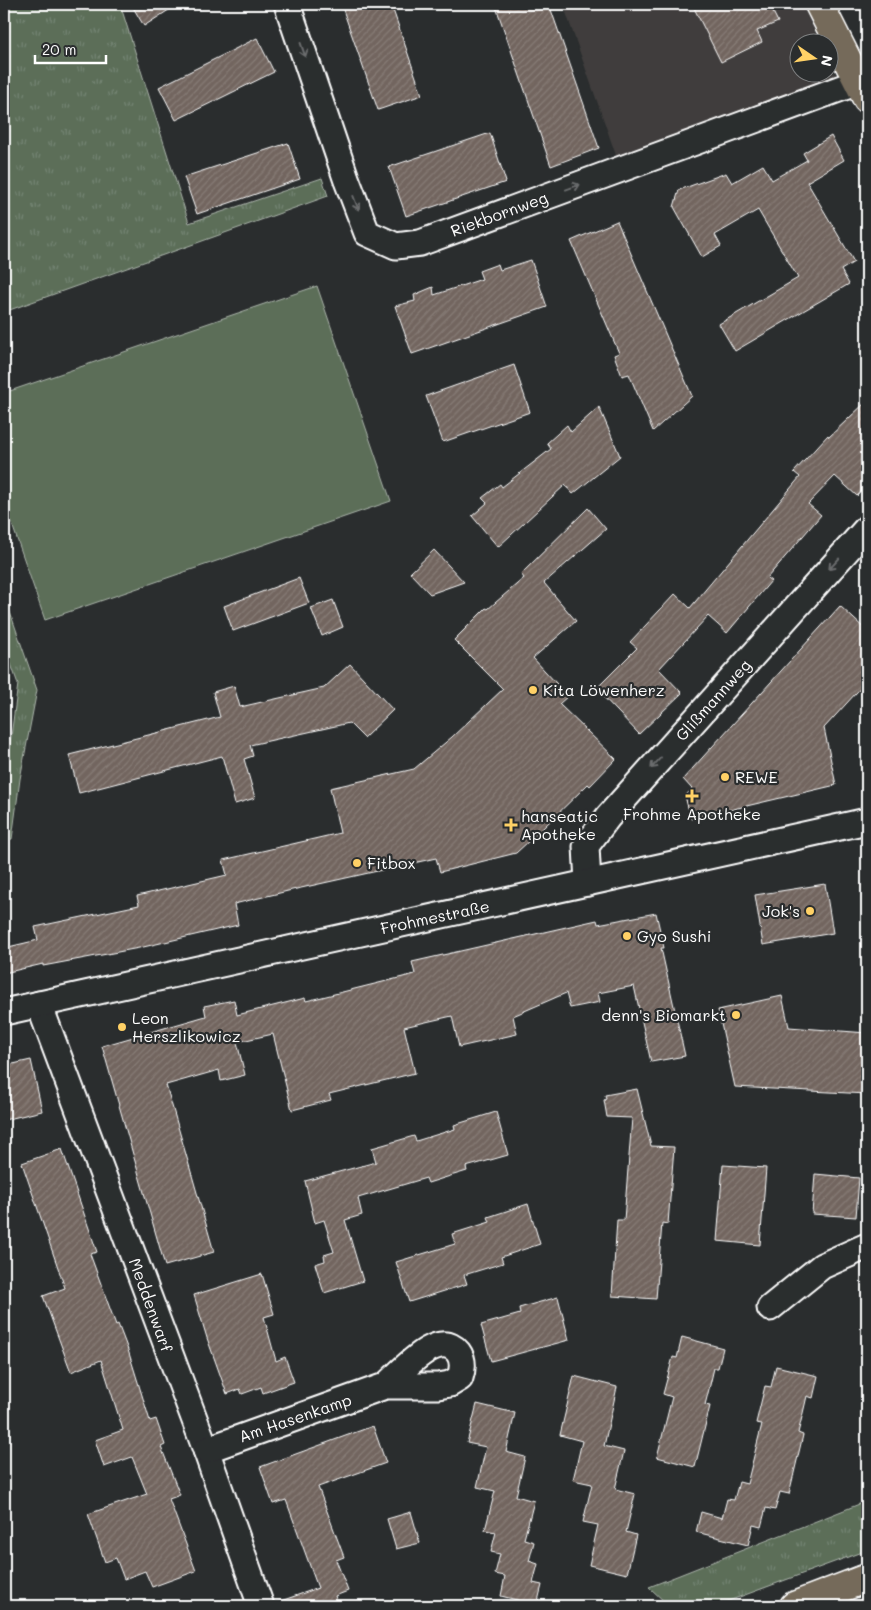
<svg xmlns="http://www.w3.org/2000/svg" width="871" height="1610" font-family="Mali,sans-serif">
	<style>
		.built { fill: #403e3d }
		.grass { fill: url(#grass-tufts); stroke: #adb6ac }
		.pitch { fill: #5b6e59; stroke: #adb6ac }
		.building { fill: url(#building-hatch); stroke: #fff }
		.lines { fill: none; stroke-linecap: round; stroke-linejoin: round }
		.minor-casing { stroke: #fff; stroke-width: 29 }
		.major-casing { stroke: #fff; stroke-width: 31 }
		.minor { stroke: #2a2d2e; stroke-width: 25 }
		.major { stroke: #746a5a; stroke-width: 28 }
		.oneway { stroke: #6a6c6d }
		.poi-dot { fill: #ffd166; stroke: #2a2d2e; stroke-width: 2 }
		.labels { text-anchor: middle; stroke-width: 4.5; stroke-linejoin: round; paint-order: stroke }
		.street-label { font-size: 16px; fill: #fff; stroke: #2a2d2e }
		.poi-label { font-size: 16px; fill: #fff; stroke: #2a2d2e; text-anchor: start }
	</style>
	<defs>
		<pattern id="grass-tufts" width="24" height="20" patternUnits="userSpaceOnUse" patternTransform="scale(1.25)"><rect width="24" height="20" fill="#5b6e59"/><path d="M3 7l-1-3M5 7V3M7 7l1-3M15 17l-1-3M17 17v-4M19 17l1-3" fill="none" stroke="#748472"/></pattern>
		<pattern id="building-hatch" width="6" height="6" patternUnits="userSpaceOnUse" patternTransform="scale(1.25)"><rect width="6" height="6" fill="#72655f"/><path d="M-1 1l2-2M0 6l6-6M5 7l2-2" fill="none" stroke="#877c77"/></pattern>
	</defs>
	<rect width="100%" height="100%" fill="#2a2d2e"/>
	<filter id="ink" filterUnits="userSpaceOnUse"><feTurbulence type="fractalNoise" baseFrequency=".02" numOctaves="2"/><feDisplacementMap in="SourceGraphic" scale="10" xChannelSelector="R" yChannelSelector="G"/><feConvolveMatrix kernelMatrix="1 2 1 2 8 2 1 2 1" color-interpolation-filters="sRGB"/></filter>
	<g filter="url(#ink)">
		<path class="built" d="M563,4h239l18,38h-22v30h30l1,-12 7,16 -218,85z"/>
		<g class="grass">
			<path d="M6,4h114l69,219 133,-45 6,18 -324,116v-215l4,-86z"/>
			<path d="M4,595l33,95 -17,89 -8,60 -8,1v-51l14,-105 -14,-40z"/>
			<path d="M867,1501v49l-152,56h-46l-20,-19z"/>
		</g>
		<path class="pitch" d="M317,286l74,215 -346,119 -41,-119v-108z"/>
		<g class="building">
			<path d="M131,4h47l-34,22z"/>
			<path d="M341,4h50l31,91 -44,15z"/>
			<path d="M495,4h54l50,144 -48,18z"/>
			<path d="M692,4h77l9,18 -21,9 5,11 -41,20z"/>
			<path d="M257,38l17,34 -98,48 -17,-33z"/>
			<path d="M490,133l16,49 -100,34 -17,-49z"/>
			<path d="M831,136l13,24 -37,22 47,80 -13,8 8,14 -114,67 -16,-27 79,-46 -40,-68 -43,25 6,11 -19,11 -28,-50 5,-17 47,-17 6,10 31,-18 9,15 35,-20 -4,-7z"/>
			<path d="M288,143l12,36 -103,35 -13,-37z"/>
			<path d="M617,221l75,175 -39,35 -24,-57 -7,2 -8,-21 5,-2 -48,-112z"/>
			<path d="M531,260l16,47 -135,47 -17,-48 20,-5 -1,-6 19,-8 1,8 48,-16 -3,-8 19,-7 2,6z"/>
			<path d="M514,365l16,47 -87,30 -17,-46z"/>
			<path d="M867,401v84l-10,11 -22,-20 -27,28 13,11 -54,63 4,3 -44,52 -19,-17 -49,53 23,24 -43,41 -43,-45 41,-41 -7,-6 45,-48 15,14 110,-131 -6,-5 34,-37 1,2z"/>
			<path d="M599,407l21,49 -47,38 -8,-9 -67,62 -26,-31 15,-13 -5,-5 18,-14 2,3 49,-38 -4,-6 20,-18 4,7z"/>
			<path d="M588,508l18,21 -62,54 32,38 -43,37 35,38 -9,8 57,55 -26,27 -2,-2 -46,45 -26,24 -76,19 -4,-14 -144,32 -58,14 4,21 -99,23 -96,18v-2l-39,9v-25l34,-8 -3,-13 104,-22 -2,-9 90,-21 -4,-15 117,-27 -10,-45 84,-19 38,-32 51,-48 -49,-49 32,-32 2,1 36,-31 -3,-4z"/>
			<path d="M434,550l30,32 -34,12 -20,-21z"/>
			<path d="M299,578l10,25 -76,28 -9,-25z"/>
			<path d="M333,600l10,27 -21,9 -11,-28z"/>
			<path d="M840,606l27,25v50l-43,47 12,57 -145,34 -6,-23 7,-7 -9,-10z"/>
			<path d="M350,664l43,46 -29,28 -15,-15 -99,22 3,11 -9,3 11,39 -20,6 -13,-48 -143,37 -10,-38 151,-38 -7,-25 21,-6 6,21 84,-19z"/>
			<path d="M825,884l8,49 -70,12 -8,-50z"/>
			<path d="M656,913l8,35h-3l24,108 -34,6 -17,-76 -36,7 2,9 -30,6 -4,-15 -53,23 4,18 -58,13 -7,-31 -48,11 11,46 -86,21 2,6 -39,10 -19,-76 -36,8 8,33 -24,6 -2,-11 -53,15 48,167 -49,14 -63,-220 104,-30 -2,-10 30,-6 3,15 68,-17 1,3 109,-27 -3,-12 185,-42 1,4z"/>
			<path d="M782,996l7,31 78,6v61l-132,-7 -17,-77z"/>
			<path d="M31,1060l11,51 -38,9v-54z"/>
			<path d="M637,1089l14,57 23,1 -6,77 -6,-1 -6,76 -44,-3 5,-76h7l8,-102 -25,-1 -3,-17 2,-1 -1,-4z"/>
			<path d="M496,1112l12,43 -42,12 1,4 -20,6 -19,6 -2,-5 -68,20 4,17 -17,5 18,61 -39,12 -9,-29 10,-3 -1,-6 10,-3 -10,-32 -9,3 -10,-42 71,-19 -4,-14 42,-12 2,5 39,-12 -1,-4z"/>
			<path d="M62,1149l35,103 -7,2 26,71 2,-1 10,26 22,71 6,-2 9,26 -4,2 19,48 -11,4 27,72 -44,16 -7,-16 -21,8 -8,-21 -11,4 -17,-48 59,-20 -15,-37 -28,10 -9,-27 28,-10 -22,-70 -30,12 -28,-76 22,-8 -43,-125z"/>
			<path d="M723,1165l43,3 -6,77 -43,-4z"/>
			<path d="M815,1174l44,4 -3,39 -44,-3z"/>
			<path d="M528,1204l12,40 -39,13 2,6 -39,12 3,9 -58,18 -13,-40 59,-18 -3,-10 38,-12 -2,-5z"/>
			<path d="M262,1274l12,40 -10,3 12,44 9,-4 9,25 -31,11 -2,-6 -19,7 -2,-5 -13,5 -20,-56 -13,-43z"/>
			<path d="M558,1297l11,43 -78,21 -10,-36 39,-11 -1,-6z"/>
			<path d="M682,1337l41,11 -5,20h-4l-4,17 -5,20 5,1 -15,61 -38,-10 15,-60 -9,-3 10,-37 4,1z"/>
			<path d="M776,1366l42,10 -5,22 -6,-2 -4,17 -5,20 5,2 -14,59 -9,-2 -5,18 -9,-2 -5,19 -8,-2 -5,20 -52,-13 5,-20 21,6 5,-19 7,1 5,-18 8,2 15,-60 -6,-1 9,-37 6,1z"/>
			<path d="M574,1376l43,11 -13,59 20,5 -9,38 20,5 -9,38 10,3 -9,39 -38,-9 9,-40 -15,-3 9,-38 -19,-4 9,-39 -22,-6z"/>
			<path d="M477,1404l38,9 -9,39 19,5 -9,39 18,5 -10,38 10,3 -5,19 9,3 -5,19 9,2 -5,20 -36,-9 4,-20 -10,-2 5,-20 -9,-2 5,-20 -11,-2 10,-39 -18,-4 9,-40 -19,-4z"/>
			<path d="M373,1426l13,37 -68,24 26,70 -8,3 12,31 -13,5 4,10h-64v-3l43,-15 -32,-88 -13,4 -13,-37z"/>
			<path d="M411,1512l9,31 -24,6 -9,-30z"/>
		</g>
		<g class="lines">
			<defs>
				<g id="minor">
					<path d="M287,4l59,174 21,55 29,13 24,-3 438,-161"/>
					<path d="M588,883l-2,-37 22,-29 259,-289"/>
					<path d="M39,1004l167,446 55,156"/>
					<path d="M4,1012l863,-191"/>
					<path d="M770,1308l52,-42 45,-20"/>
					<path d="M206,1450l179,-64h53l12,-2 10,-6c3,-9 4,-18 -2,-26 -20,-25 -58,22 -73,34"/>
				</g>
				<g id="major">
					<path d="M819,4l48,95"/>
					<path d="M794,1606l73,-28"/>
				</g>
			</defs>
			<use href="#minor" class="minor-casing"/>
			<use href="#major" class="major-casing"/>
			<use href="#minor" class="minor"/>
			<use href="#major" class="major"/>
		</g>
		<defs><path id="oneway-shaft" d="M-6 0H5M1.5-3L5.5 0L1.5 3" fill="none" stroke-width="1.6" stroke-linecap="round" stroke-linejoin="round" transform="scale(1.25)"/></defs>
		<g class="oneway">
			<use href="#oneway-shaft" transform="translate(303 50) rotate(71)"/>
			<use href="#oneway-shaft" transform="translate(573 187) rotate(-20)"/>
			<use href="#oneway-shaft" transform="translate(356 203) rotate(69)"/>
			<use href="#oneway-shaft" transform="translate(834 564) rotate(133)"/>
			<use href="#oneway-shaft" transform="translate(656 763) rotate(132)"/>
		</g>
	</g>
	<g class="poi-dot">
		<circle cx="533" cy="690" r="5"/>
		<circle cx="725" cy="777" r="5"/>
		<path d="M689.5 788.5h5v5h5v5h-5v5h-5v-5h-5v-5h5z"/>
		<path d="M508.5 817.5h5v5h5v5h-5v5h-5v-5h-5v-5h5z"/>
		<circle cx="357" cy="863" r="5"/>
		<circle cx="810" cy="911" r="5"/>
		<circle cx="627" cy="936" r="5"/>
		<circle cx="736" cy="1015" r="5"/>
		<circle cx="122" cy="1027" r="5"/>
	</g>
	<g class="labels">
		<g class="street-label">
			<text transform="translate(499 214) rotate(-20)" y="6">Riekbornweg</text>
			<text transform="translate(713 700) rotate(-48)" y="6">Glißmannweg</text>
			<text transform="translate(435 917) rotate(-12)" y="6">Frohmestraße</text>
			<text transform="translate(151 1305) rotate(70)" y="6">Meddenwarf</text>
			<text transform="translate(295 1418) rotate(-19)" y="6">Am Hasenkamp</text>
		</g>
		<g class="poi-label">
			<text x="543" y="696">Kita Löwenherz</text>
			<text x="735" y="783">REWE</text>
			<text x="692" y="820" text-anchor="middle">Frohme Apotheke</text>
			<text x="521" y="822">hanseatic<tspan x="521" dy="18">Apotheke</tspan></text>
			<text x="367" y="869">Fitbox</text>
			<text x="800" y="917" text-anchor="end">Jok's</text>
			<text x="637" y="942">Gyo Sushi</text>
			<text x="726" y="1021" text-anchor="end">denn's Biomarkt</text>
			<text x="132" y="1024">Leon<tspan x="132" dy="18">Herszlikowicz</tspan></text>
		</g>
	</g>
	<rect width="871" height="1610" fill="none" stroke="#2a2d2e" stroke-width="20"/>
	<rect x="10" y="10" width="851" height="1590" fill="none" stroke="#fff" stroke-width="2" filter="url(#ink)"/>
	<g transform="translate(814 58) rotate(103)"><circle r="24" fill="#2a2d2e" stroke="#7f8182"/>
	<path d="M0-4L9 19L0 12L-9 19Z" fill="#ffd166"/>
	<text y="-8" font-size="14" font-weight="bold" text-anchor="middle" fill="#ffffff">N</text>
	</g>
	<path d="M35 55v8h71v-8" fill="none" stroke="#ffffff" stroke-width="2.5"/>
	<text x="42" y="55" font-size="15" fill="#ffffff" stroke="#2a2d2e" stroke-width="4" paint-order="stroke">20 m</text>
</svg>
